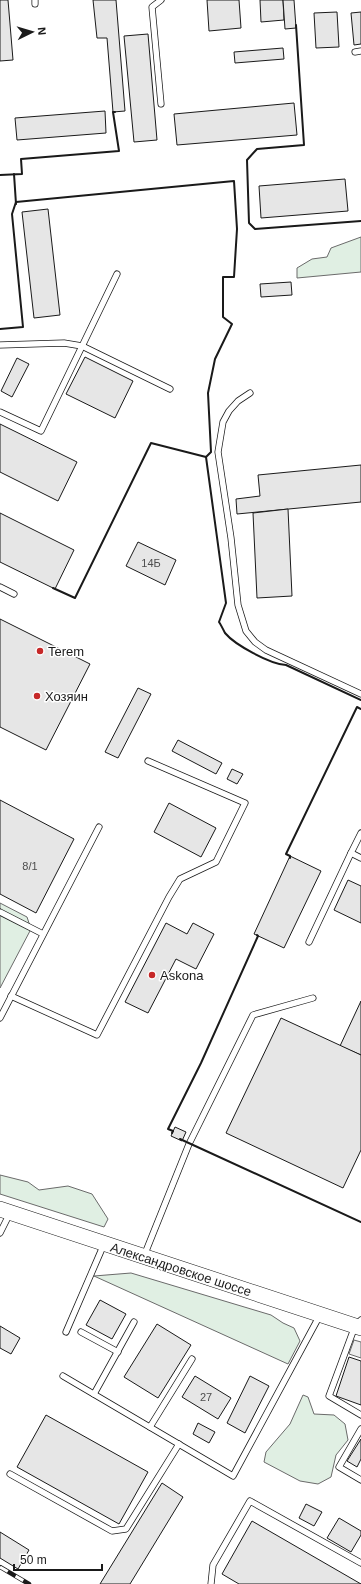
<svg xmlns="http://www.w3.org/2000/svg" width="361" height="1584" font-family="Helvetica,sans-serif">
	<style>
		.green { fill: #e0efe3; stroke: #6a6a6a }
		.parking { fill: #ededed; stroke: #6a6a6a }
		.building { fill: #e6e6e6; stroke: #1a1a1a }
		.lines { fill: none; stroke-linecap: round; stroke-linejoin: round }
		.service-casing { stroke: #1a1a1a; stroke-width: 7 }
		.secondary-casing { stroke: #1a1a1a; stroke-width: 16 }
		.service { stroke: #fff; stroke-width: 5.5 }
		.secondary { stroke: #fff; stroke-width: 15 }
		.rail-casing { stroke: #1a1a1a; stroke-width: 4.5 }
		.rail { stroke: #fff; stroke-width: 3; stroke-dasharray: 9; stroke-linecap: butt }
		.wall { stroke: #1a1a1a; stroke-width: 2 }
		.poi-dot { fill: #c62828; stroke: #fff; stroke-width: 1.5 }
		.labels { text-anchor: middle; stroke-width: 3; stroke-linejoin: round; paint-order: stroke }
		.number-label { font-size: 11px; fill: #4d4d4d }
		.poi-label { font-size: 13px; fill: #1a1a1a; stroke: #fff; text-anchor: start }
		.street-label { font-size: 13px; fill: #1a1a1a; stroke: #fff }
	</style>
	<rect width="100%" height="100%" fill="#fff"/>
	<g class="green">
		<path d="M361,237v35l-64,6v-10l15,-9 15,-2 4,-9z"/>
		<path d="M0,903l27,14 4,12 -31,59z"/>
		<path d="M0,1175l28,7 11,8 29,-4 24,8 16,25 -4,8 -104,-33z"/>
		<path d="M131,1273l140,42 12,8 11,5 6,13 -12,23 -194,-88z"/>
		<path d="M303,1395l5,2 6,17 20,1 11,9 3,16 -12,15 -5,22 -13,7 -18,-3 -36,-19 2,-10 24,-28z"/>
	</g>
	<path class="parking" d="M354,1340l7,2v16l-12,-4z"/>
	<g class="building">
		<path d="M0,0h8l5,60 -13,1z"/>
		<path d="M93,0h23l9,111 -12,1 -6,-74h-10z"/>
		<path d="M207,0h32l2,28 -32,3z"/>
		<path d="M260,0h23l1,20 -23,2z"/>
		<path d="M283,0h11l2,28 -11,1z"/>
		<path d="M337,12l2,35 -23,1 -2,-35z"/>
		<path d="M361,12v32l-7,1 -3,-32z"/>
		<path d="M148,34l9,106 -23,2 -10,-106z"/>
		<path d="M283,48l1,11 -49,4 -1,-11z"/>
		<path d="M294,103l3,32 -120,10 -3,-31z"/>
		<path d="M105,111l1,22 -89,7 -2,-22z"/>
		<path d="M345,179l3,32 -87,7 -2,-32z"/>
		<path d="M48,209l12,106 -26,3 -12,-106z"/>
		<path d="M291,282l1,13 -31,2 -1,-13z"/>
		<path d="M85,357l48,24 -18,37 -49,-24z"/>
		<path d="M17,358l12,6 -17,33 -11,-6z"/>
		<path d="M0,424l77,38 -19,39 -58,-29z"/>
		<path d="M361,465v37l-124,12 -1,-15 24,-3 -2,-21z"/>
		<path d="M288,509l4,87 -35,2 -4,-85z"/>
		<path d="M0,513l74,37 -19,39 -55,-27z"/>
		<path d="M138,542l38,18 -11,25 -39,-19z"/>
		<path d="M0,619l90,45 -44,86 -46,-23z"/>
		<path d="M138,688l13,6 -33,64 -13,-6z"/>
		<path d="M178,740l44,23 -6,11 -44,-23z"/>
		<path d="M232,769l11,5 -6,10 -10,-5z"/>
		<path d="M0,800l74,39 -38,74 -36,-19z"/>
		<path d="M169,803l47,25 -15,29 -47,-25z"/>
		<path d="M290,856l31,15 -37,77 -30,-14z"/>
		<path d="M348,880l13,6v37l-27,-13z"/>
		<path d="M166,923l21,11 6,-11 21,11 -18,35 -20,-10 -28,54 -23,-11z"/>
		<path d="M361,1001v54l-21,-9z"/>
		<path d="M281,1018l80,37v95l-18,38 -117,-55z"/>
		<path d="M175,1127l11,5 -4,9 -11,-5z"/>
		<path d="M100,1300l26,14 -14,25 -26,-14z"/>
		<path d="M157,1324l34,21 -33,53 -34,-21z"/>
		<path d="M0,1326l20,12 -9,16 -11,-6z"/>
		<path d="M349,1357l12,4v44l-25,-9z"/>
		<path d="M195,1376l36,22 -13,21 -36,-22z"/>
		<path d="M250,1376l19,10 -24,47 -18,-10z"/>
		<path d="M46,1415l102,57 -29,52 -102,-57z"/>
		<path d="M198,1423l17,9 -6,11 -16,-9z"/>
		<path d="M361,1439v20l-4,8 -10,-6z"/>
		<path d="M162,1483l21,14 -53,87h-30z"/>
		<path d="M306,1504l16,8 -8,14 -15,-8z"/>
		<path d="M339,1518l22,13v4l-10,17 -24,-14z"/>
		<path d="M252,1521l109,63h-122l-17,-10z"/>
		<path d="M0,1532l29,18 -11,19 -18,-11z"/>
	</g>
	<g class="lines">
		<defs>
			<g id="service">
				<path d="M35,0v4"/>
				<path d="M161,0l-9,7 9,97"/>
				<path d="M355,52l6,-1"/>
				<path d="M0,345l64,-2 18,3 88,43"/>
				<path d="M250,393l-12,8 -9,10 -6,11 -5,30 13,86 7,67 8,26 9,11 11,8 95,44"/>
				<path d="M0,412l41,19 76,-157"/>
				<path d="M0,587l14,7"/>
				<path d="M361,833l-10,20 10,5"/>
				<path d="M0,912l43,22"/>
				<path d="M309,942l42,-89"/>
				<path d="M11,996l86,39 72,-138 11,-18 36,-17 29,-59 -97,-42"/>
				<path d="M0,1018l99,-191"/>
				<path d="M0,1233l10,-20"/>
				<path d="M144,1256l45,-112 64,-129 60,-17"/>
				<path d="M361,1320l-6,6 -26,70 32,19"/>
				<path d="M66,1332l38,-88"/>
				<path d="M81,1332l37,20"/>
				<path d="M63,1376l170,100 87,-161"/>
				<path d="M94,1394l40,-72"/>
				<path d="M150,1427l42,-68"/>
				<path d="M361,1429l-22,38 22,13"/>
				<path d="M10,1474l102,57 14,-2 53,-85"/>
				<path d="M211,1584l2,-19 37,-64 111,62"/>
			</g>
			<path id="secondary" d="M0,1209l361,119"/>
		</defs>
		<use href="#service" class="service-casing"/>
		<use href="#secondary" class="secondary-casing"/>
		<use href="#service" class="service"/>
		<use href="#secondary" class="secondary"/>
		<defs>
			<path id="rail" d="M0,1567l29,17"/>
		</defs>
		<use href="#rail" class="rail-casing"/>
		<use href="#rail" class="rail"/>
		<g class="wall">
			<path d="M296,25l8,120 -47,4 -10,11 2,63 6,6 106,-8"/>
			<path d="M14,174l2,30"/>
			<path d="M0,175l22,-1 -1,-15 98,-8 -6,-39h2"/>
			<path d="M0,329l23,-2 -11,-113 4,-12 218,-21 3,48 -3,48h-11v40l9,7 -17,35 -7,34 3,59 -5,5 -55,-14 -76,155 -22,-10"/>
			<path d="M206,457l20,146 -7,19c2,3 4,7 6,11 10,12 45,31 61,32l75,35"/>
			<path d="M290,858v-2l-4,-2 71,-147 4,2"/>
			<path d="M172,1133l1,-2 -5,-2 33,-66 57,-127 -1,-1"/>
			<path d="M180,1139l181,83"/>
		</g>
	</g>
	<g class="poi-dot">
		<circle cx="40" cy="651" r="4"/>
		<circle cx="37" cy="696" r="4"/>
		<circle cx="152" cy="975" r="4"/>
	</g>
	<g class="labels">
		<g class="number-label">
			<text x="151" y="567">14Б</text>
			<text x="30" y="870">8/1</text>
			<text x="206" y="1401">27</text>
		</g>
		<g class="poi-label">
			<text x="48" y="656">Terem</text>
			<text x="45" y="701">Хозяин</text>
			<text x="160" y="980">Askona</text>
		</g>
		<g class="street-label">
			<text transform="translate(181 1269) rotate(18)" y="5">Александровское шоссе</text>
		</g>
	</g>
	<g transform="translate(32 32) rotate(85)" stroke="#ffffff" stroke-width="3" paint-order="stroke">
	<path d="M0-3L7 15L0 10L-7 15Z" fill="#1a1a1a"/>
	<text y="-6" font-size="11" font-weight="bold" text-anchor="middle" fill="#1a1a1a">N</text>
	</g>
	<path d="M14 1564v6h88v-6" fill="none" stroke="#1a1a1a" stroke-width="2"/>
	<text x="20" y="1564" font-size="12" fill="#1a1a1a" stroke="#ffffff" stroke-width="3" paint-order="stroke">50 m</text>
</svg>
